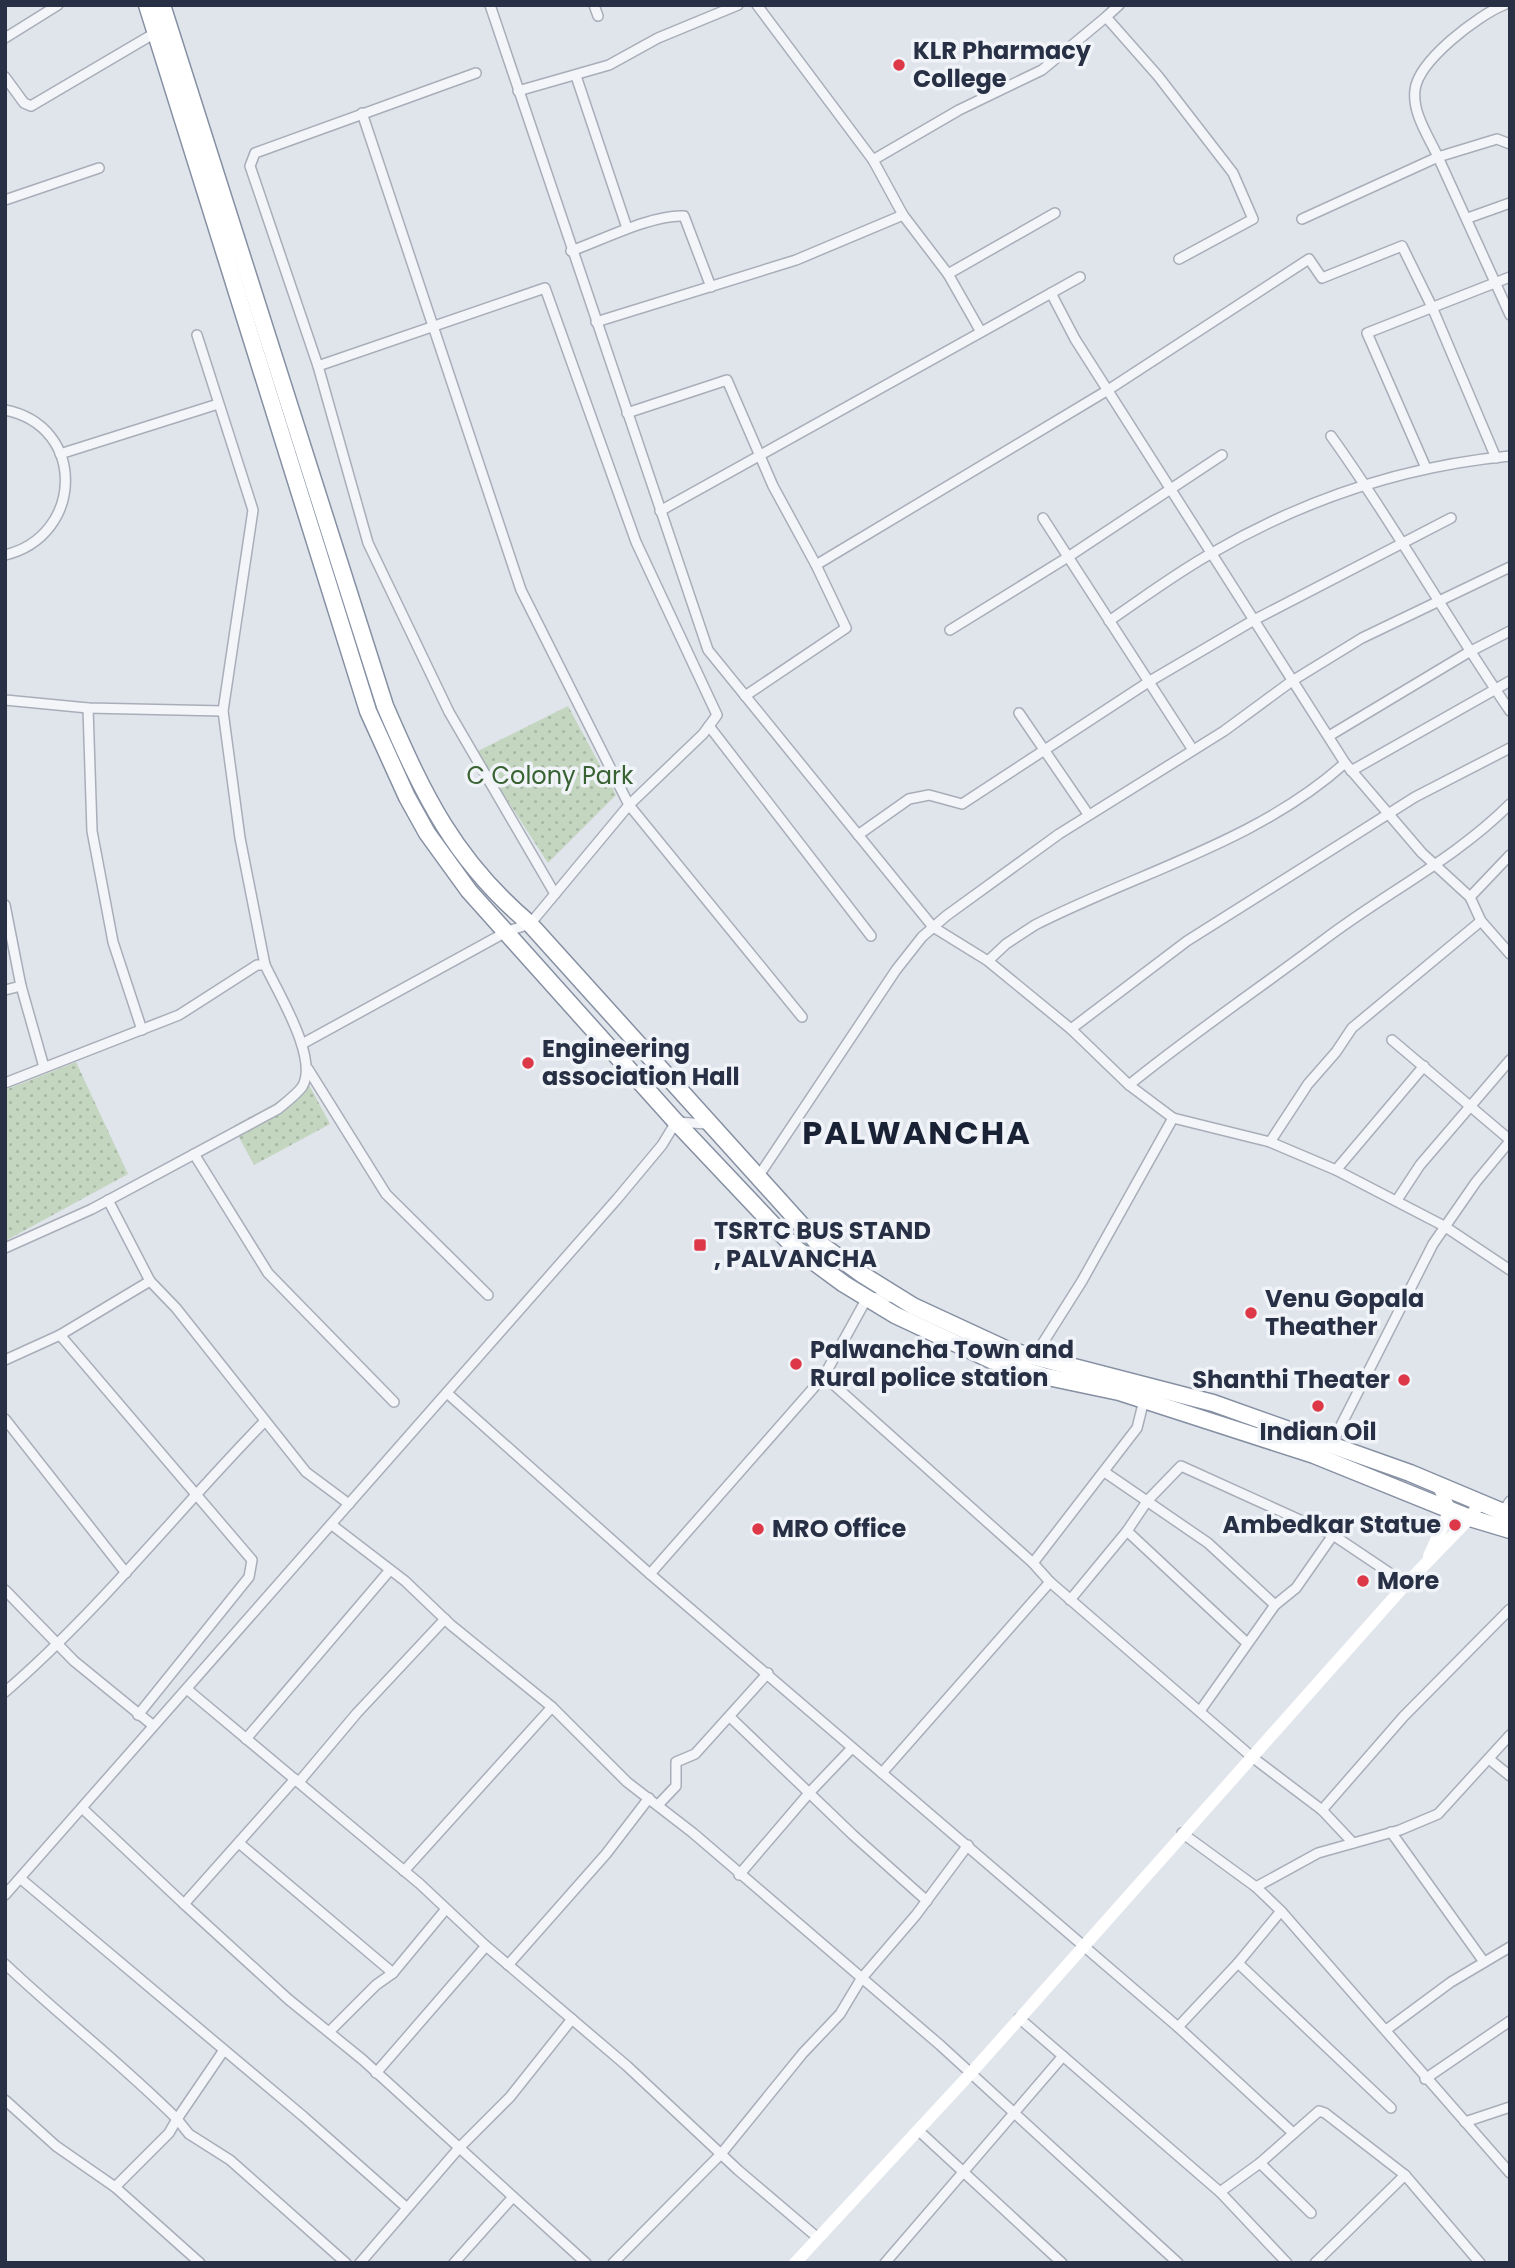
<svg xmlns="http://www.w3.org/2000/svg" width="1515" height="2268" font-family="Poppins,sans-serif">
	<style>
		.green { fill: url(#green-dots) }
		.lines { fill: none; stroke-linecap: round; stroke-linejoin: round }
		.street-casing { stroke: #a8aeb9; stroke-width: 12 }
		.highway-casing { stroke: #8690a3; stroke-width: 19 }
		.street { stroke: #f4f5f8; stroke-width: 9 }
		.secondary { stroke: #fff; stroke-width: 12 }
		.highway { stroke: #fff; stroke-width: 16 }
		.poi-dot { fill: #dd3847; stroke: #f0f3f8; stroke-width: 2.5 }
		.labels { text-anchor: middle; stroke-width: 7; stroke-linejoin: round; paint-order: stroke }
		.poi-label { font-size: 24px; font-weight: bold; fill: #273044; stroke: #f0f3f8; text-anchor: start }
		.park-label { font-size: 24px; fill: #386232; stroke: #f0f3f8 }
		.district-label { font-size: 32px; font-weight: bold; letter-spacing: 2px; fill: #192135; stroke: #f0f3f8 }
	</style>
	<defs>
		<pattern id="green-dots" width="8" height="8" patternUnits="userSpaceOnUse" patternTransform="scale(1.75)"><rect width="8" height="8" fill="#c4d6c0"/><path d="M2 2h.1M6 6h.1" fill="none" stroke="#a8b8a6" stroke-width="1.8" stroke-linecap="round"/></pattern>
	</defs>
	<rect width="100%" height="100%" fill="#e0e4eb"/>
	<g class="green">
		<path d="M568,706l48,89 -68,68 -72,-111z"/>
		<path d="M76,1062l52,112 -123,67v-151z"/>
		<path d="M309,1085l21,39 -76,41 -21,-39z"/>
	</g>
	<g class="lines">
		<defs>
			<g id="street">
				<path d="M490,5l218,645 225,277 55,34 83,68 58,56 44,33 97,24 66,28 108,56 66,44"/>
				<path d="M594,5l4,11"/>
				<path d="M757,5l116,155 86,-50 83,-40 64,-53"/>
				<path d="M1119,5l-13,12 52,59 75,97 20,46 -74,40"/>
				<path d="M1504,5c-26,10 -86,56 -89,85 -3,23 14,47 23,67l59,-18 13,5"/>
				<path d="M5,38l53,-33"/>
				<path d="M576,76l51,152"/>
				<path d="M5,77l19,26 7,3 124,-73"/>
				<path d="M518,91l91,-26 49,-27 80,-33"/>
				<path d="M362,113l159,477 108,215 173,212"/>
				<path d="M873,160l30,55 45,59 33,58"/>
				<path d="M5,200l94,-32"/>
				<path d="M1468,218l42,-15"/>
				<path d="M1302,219l136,-62 72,158"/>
				<path d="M571,251c31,-11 82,-37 113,-35l27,71"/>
				<path d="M948,274l107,-61"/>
				<path d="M1051,293l24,46 270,424 77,90 48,44 11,24 29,33"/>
				<path d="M596,322l200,-62 107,-45"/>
				<path d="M197,335l56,175 -30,201 17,127 25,127"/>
				<path d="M318,366l50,177 81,169 106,182"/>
				<path d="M5,410c82,16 79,126 0,145"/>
				<path d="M627,413l100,-33 46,106 43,79 30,63 -101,68"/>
				<path d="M1331,436c64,89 117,185 179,275"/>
				<path d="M60,454l158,-50"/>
				<path d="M1426,468l-59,-135 143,-56"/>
				<path d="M660,511l420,-234"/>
				<path d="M1043,518l150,232"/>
				<path d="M816,565l292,-175 201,-131 13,19 80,-32 30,61 64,151"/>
				<path d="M1109,621c34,-23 67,-48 103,-68 91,-53 193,-87 298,-97"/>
				<path d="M950,630l118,-73 154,-102"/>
				<path d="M5,700l83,8 135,3"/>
				<path d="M88,708l4,123 21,111 29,88"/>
				<path d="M1019,713l69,101"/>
				<path d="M709,726l162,210"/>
				<path d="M1329,736l140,-84 41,-21"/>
				<path d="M1351,771l159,-90"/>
				<path d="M858,835l51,-36 20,-4 33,9 188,-123 104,-61 197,-102"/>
				<path d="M1470,897l40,-42"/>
				<path d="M5,905l16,81 23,81"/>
				<path d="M988,961l18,-17 29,-19c102,-52 224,-84 310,-162"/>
				<path d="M5,990l16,-4"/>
				<path d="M1071,1029l116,-88 228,-144 95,-49"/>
				<path d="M1392,1040l118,100"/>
				<path d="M302,1044l206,-113 22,-7 99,-119 74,-71 14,-19 -81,-173 -91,-254 -227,78 -68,-200 5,-13 221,-80"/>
				<path d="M308,1069l78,125 102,101"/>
				<path d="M5,1083l174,-68 78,-50h8l2,4c13,27 52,91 35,118 -6,8 -17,16 -24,22l-186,100 -87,39"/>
				<path d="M1129,1085c64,-52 131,-97 196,-146 62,-47 130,-80 185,-135"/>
				<path d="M1270,1142l38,-58 28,-32 16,-24 129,-107"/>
				<path d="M194,1154l74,119 126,129"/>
				<path d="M1336,1170l88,-104"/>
				<path d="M758,1177l138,-207 26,-33 24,-21 113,-82 165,-103 68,-50 70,-43 148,-71"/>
				<path d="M108,1200l42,81 26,27 130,164 43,32"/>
				<path d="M1397,1200l23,-35 90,-105"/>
				<path d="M60,1335l192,225 -3,17 -111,138"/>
				<path d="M1034,1357l48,-76 91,-163"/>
				<path d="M5,1360l55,-25 90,-54"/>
				<path d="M824,1376l209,187 17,19 202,175 70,53 31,33"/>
				<path d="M447,1393l203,181 528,453 114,105"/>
				<path d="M5,1419l121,154"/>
				<path d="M1331,1445l102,-201 43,-62 34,-41"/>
				<path d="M1106,1473l102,70 67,62"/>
				<path d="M1502,1513l8,-12"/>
				<path d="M332,1525l73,56 46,44 101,82 75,75 66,51 247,212 238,218"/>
				<path d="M1127,1531l120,112"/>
				<path d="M1033,1563l104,-135 7,-28"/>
				<path d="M650,1574l174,-198 43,-78 27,-1"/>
				<path d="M5,1590l69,71 76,62"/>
				<path d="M1070,1600l57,-69 21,-31 33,-34 152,69 73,49"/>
				<path d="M188,1690l232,194 66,62 141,120 111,104 80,68"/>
				<path d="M5,1692c95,-82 172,-181 259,-270"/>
				<path d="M1200,1711l75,-106 21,-17 37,-53"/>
				<path d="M730,1717l123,118 74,66"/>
				<path d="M246,1739l144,-169"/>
				<path d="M1489,1759l21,17"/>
				<path d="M882,1773l168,-191"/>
				<path d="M295,1779l-111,125 104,95 75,61 223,203"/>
				<path d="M299,1782l58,-69 88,-94"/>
				<path d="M658,1805l18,-19v-24l19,-8 73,-81"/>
				<path d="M82,1808l102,96"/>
				<path d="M1322,1810l82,-94 106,-107"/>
				<path d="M1391,1832l93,130"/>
				<path d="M1182,1833l74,54 25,24 229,262"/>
				<path d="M239,1843l154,130"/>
				<path d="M404,1871l148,-164"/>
				<path d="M739,1875l71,-83 42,-44"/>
				<path d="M21,1879l283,238 103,91"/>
				<path d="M1256,1887l62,-34 82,-23 38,-16 72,-79"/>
				<path d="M5,1895l612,-696 45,-54 14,-23 31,2"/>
				<path d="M1238,1963l153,145"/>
				<path d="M5,1964c56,53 117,100 172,155l47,-69"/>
				<path d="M508,1965l98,-111 43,-56"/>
				<path d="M1019,2018l201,174 67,71"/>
				<path d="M1178,2027l60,-64 43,-52"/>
				<path d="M1386,2030l65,-48 59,-35"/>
				<path d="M329,2032l47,-47 17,-12 53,-64"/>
				<path d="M376,2073l110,-127"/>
				<path d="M1425,2079l85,-58"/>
				<path d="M5,2100l51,46 59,41 85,76"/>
				<path d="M1465,2122l45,-15"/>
				<path d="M919,2131l143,132"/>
				<path d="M1260,2163l51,50"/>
				<path d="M115,2187l54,-54 8,-14 12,15 41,26 116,103"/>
				<path d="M1220,2192l40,-29 59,-52 6,2 80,62 75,88"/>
				<path d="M360,2263l99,-115 51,-51 62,-78"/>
				<path d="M454,2263l59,-66"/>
				<path d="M613,2263l108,-109 82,-101 37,-39 21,-35 55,-64 52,-70"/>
				<path d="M885,2263l178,-207"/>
				<path d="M1315,2263l90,-88"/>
			</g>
			<g id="highway">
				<path d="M147,5l221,706 39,86 20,36 42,58 207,231 119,126 49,36 51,31 96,45 52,16 76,16 195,63 156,63 40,12"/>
				<path d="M162,5l223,701c39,90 69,154 145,218l286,317 47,34 50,31 95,44 205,53 197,70 100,42"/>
			</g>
		</defs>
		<use href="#street" class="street-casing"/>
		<use href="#highway" class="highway-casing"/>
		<use href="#street" class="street"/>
		<g class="secondary">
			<path d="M1429,1556l21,-46 -13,-27"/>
			<path d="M795,2263l176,-190 435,-489 64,-66 10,-16"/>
		</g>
		<use href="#highway" class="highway"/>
	</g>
	<g class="poi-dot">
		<circle cx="899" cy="65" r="7"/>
		<circle cx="528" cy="1063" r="7"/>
		<rect x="693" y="1238" width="14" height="14" rx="3.5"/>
		<circle cx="1251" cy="1313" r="7"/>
		<circle cx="796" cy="1364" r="7"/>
		<circle cx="1404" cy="1380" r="7"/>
		<circle cx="1318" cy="1406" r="7"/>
		<circle cx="1455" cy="1525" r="7"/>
		<circle cx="758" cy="1529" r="7"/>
		<circle cx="1363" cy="1581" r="7"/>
	</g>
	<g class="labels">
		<g class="poi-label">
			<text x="913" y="59">KLR Pharmacy<tspan x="913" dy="28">College</tspan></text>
			<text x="542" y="1057">Engineering<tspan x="542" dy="28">association Hall</tspan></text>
			<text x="714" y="1239">TSRTC BUS STAND<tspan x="714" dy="28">, PALVANCHA</tspan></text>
			<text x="1265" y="1307">Venu Gopala<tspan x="1265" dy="28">Theather</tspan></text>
			<text x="810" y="1358">Palwancha Town and<tspan x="810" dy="28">Rural police station</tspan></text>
			<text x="1390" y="1388" text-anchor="end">Shanthi Theater</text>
			<text x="1318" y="1440" text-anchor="middle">Indian Oil</text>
			<text x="1441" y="1533" text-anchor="end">Ambedkar Statue</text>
			<text x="772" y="1537">MRO Office</text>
			<text x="1377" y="1589">More</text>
		</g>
		<g class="park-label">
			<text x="550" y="784">C Colony Park</text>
		</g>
		<g class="district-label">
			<text x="917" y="1144">PALWANCHA</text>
		</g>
	</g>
	<rect width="1515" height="2268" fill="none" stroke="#273044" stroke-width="14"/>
</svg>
